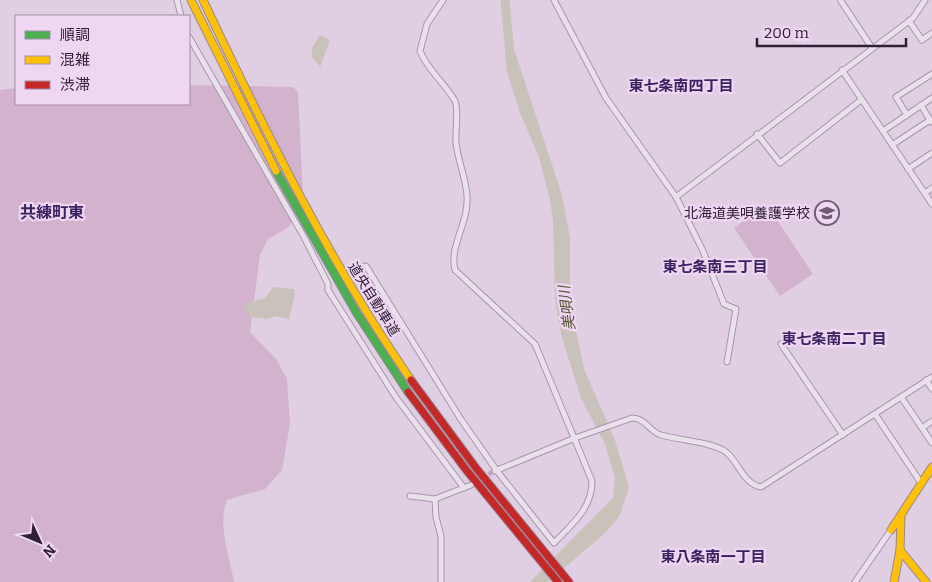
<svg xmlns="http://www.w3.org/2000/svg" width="932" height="582" font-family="Bitter,'Noto Sans JP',serif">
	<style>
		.green { fill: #d3b2ce }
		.water { fill: #c9c2ba }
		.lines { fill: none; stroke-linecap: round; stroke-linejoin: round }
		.river { stroke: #c9c2ba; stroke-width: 9 }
		.street-tunnel { stroke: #bdacc1; stroke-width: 5; stroke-dasharray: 5 2.5; stroke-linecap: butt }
		.street-casing { stroke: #a597a9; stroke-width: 7 }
		.fast-casing { stroke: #948898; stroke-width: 9 }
		.slow-casing { stroke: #948898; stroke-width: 9 }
		.jam-casing { stroke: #948898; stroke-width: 9 }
		.street { stroke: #eae0ec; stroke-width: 5 }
		.fast { stroke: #4caf50; stroke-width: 7 }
		.slow { stroke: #ffc107; stroke-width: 7 }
		.jam { stroke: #c62828; stroke-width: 7 }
		.labels { text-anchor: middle; stroke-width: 4.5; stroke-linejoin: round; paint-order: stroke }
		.poi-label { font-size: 14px; fill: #2f2037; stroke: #efd6f3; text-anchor: end }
		.street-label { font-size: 14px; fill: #2f2037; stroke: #efd6f3 }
		.neighbourhood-label { font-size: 15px; font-weight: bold; fill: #392261; stroke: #efd6f3 }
		.water-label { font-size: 15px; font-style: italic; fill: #525630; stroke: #efd6f3 }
		.quarter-label { font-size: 16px; font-weight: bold; fill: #392261; stroke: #efd6f3 }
	</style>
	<rect width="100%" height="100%" fill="#e0cfe3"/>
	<g class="green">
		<path d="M189,85l104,2 5,5 5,105 -14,30 -21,12 -8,16 -10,77 26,27 11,20 3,45 -8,46 -17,19 -38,11c-10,23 3,58 7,82h-234v-492l16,-2v16h173z"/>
		<path d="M767,205l46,69 -33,22 -46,-68z"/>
	</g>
	<g class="water">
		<path d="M320,35l10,5 -10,27 -8,-10v-9z"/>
		<path d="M515,52l47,143 8,43v49l5,39 9,43 31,71 14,47 -9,28 -14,17 -58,50h-18l83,-84 2,-20 -10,-34 -24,-46 -19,-60 -7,-38 -2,-79 -3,-21 -11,-43 -19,-44 -13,-41 -2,-17z"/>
		<path d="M273,287l21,2 1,6 -6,24 -14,-3 -8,3 -16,-2 -9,-12 23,-7z"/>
	</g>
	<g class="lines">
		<path class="river" d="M505,0l6,65"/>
		<g class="street-tunnel">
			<path d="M341,277l15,-9"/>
			<path d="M482,478l12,-7"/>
		</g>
		<defs>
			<g id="street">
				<path d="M177,0l4,16"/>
				<path d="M554,0l52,98 70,99 27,54 21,53 12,5 -9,53"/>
				<path d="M841,1l31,47"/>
				<path d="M909,21l13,19 10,-7"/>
				<path d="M189,37l115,200 24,47v6l67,106 69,92"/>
				<path d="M842,70l90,134"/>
				<path d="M921,105l10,17"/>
				<path d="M907,115l-11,-18 36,-23"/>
				<path d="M883,131l49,-33"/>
				<path d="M757,134l23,29 81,-63"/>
				<path d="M892,145l38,-25"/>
				<path d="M908,169l24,-16"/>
				<path d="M925,193l7,-5"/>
				<path d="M676,197l237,-179 12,-18"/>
				<path d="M356,268l10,-2 94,152 37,53 57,72c18,-19 38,-34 38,-62l-57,-137 -80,-74c-6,-25 14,-47 12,-74 -1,-18 -9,-35 -11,-53 -1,-10 3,-34 -1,-42 -10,-18 -27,-30 -35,-50l7,-27 16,-24"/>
				<path d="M781,344l62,91"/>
				<path d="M926,380l6,9"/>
				<path d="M901,397l21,31 10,-7"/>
				<path d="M875,414l46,69"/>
				<path d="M922,428l10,15"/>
				<path d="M495,471l80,-33 57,-20c13,0 17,13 29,17 18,5 51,7 65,17 13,10 17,32 35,35l171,-110"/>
				<path d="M410,496l25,3 36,-14"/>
				<path d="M435,499l1,18 5,19v46"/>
				<path d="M855,582l36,-52"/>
			</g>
			<path id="fast" d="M276,171l80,141 52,80"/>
			<g id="slow">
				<path d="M191,0l85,171"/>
				<path d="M203,0c62,131 125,260 208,380"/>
				<path d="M891,530l41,-63"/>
				<path d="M900,550l26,32"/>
				<path d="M894,582l6,-32 1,-34"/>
			</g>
			<g id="jam">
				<path d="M411,380l65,88 93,114"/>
				<path d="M408,392l59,79 91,111"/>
			</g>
		</defs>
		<use href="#street" class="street-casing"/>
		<use href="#fast" class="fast-casing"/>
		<use href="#slow" class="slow-casing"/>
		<use href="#jam" class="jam-casing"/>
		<use href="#street" class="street"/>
		<use href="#fast" class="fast"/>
		<use href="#slow" class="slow"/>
		<use href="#jam" class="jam"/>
	</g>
	<defs>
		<symbol id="school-ring" viewBox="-11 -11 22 22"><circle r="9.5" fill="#efd6f3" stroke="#6d5d73" stroke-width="1.5"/><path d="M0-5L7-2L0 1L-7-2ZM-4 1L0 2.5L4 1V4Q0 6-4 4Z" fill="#6d5d73"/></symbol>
	</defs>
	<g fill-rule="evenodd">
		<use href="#school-ring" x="813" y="199" width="28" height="28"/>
	</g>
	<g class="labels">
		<g class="poi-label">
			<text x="810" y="218">北海道美唄養護学校</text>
		</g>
		<g class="street-label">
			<text transform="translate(374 299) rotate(58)" y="5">道央自動車道</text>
		</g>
		<g class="neighbourhood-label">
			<text x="681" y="91">東七条南四丁目</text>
			<text x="715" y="272">東七条南三丁目</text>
			<text x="834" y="344">東七条南二丁目</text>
			<text x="713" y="562">東八条南一丁目</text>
		</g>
		<g class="water-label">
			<text transform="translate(567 308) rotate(-97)" y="5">美唄川</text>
		</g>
		<g class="quarter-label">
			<text x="52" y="218">共練町東</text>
		</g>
	</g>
	<rect x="15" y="15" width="175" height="90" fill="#efd6f3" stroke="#a28da8"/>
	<rect x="25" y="31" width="25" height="8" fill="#4caf50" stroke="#a28da8"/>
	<text x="60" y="40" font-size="15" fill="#2f2037">順調</text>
	<rect x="25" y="56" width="25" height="8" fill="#ffc107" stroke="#a28da8"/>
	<text x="60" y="65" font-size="15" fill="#2f2037">混雑</text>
	<rect x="25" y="81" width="25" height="8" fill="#c62828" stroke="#a28da8"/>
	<text x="60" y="90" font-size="15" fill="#2f2037">渋滞</text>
	<g transform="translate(40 542) rotate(134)" stroke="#efd6f3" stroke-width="4" paint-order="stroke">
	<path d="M0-4L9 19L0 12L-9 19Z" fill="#2f2037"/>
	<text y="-8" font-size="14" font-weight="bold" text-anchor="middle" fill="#2f2037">N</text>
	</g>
	<path d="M757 38v8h149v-8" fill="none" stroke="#2f2037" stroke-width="2.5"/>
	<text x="764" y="38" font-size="15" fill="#2f2037" stroke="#efd6f3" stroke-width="4" paint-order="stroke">200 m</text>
</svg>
